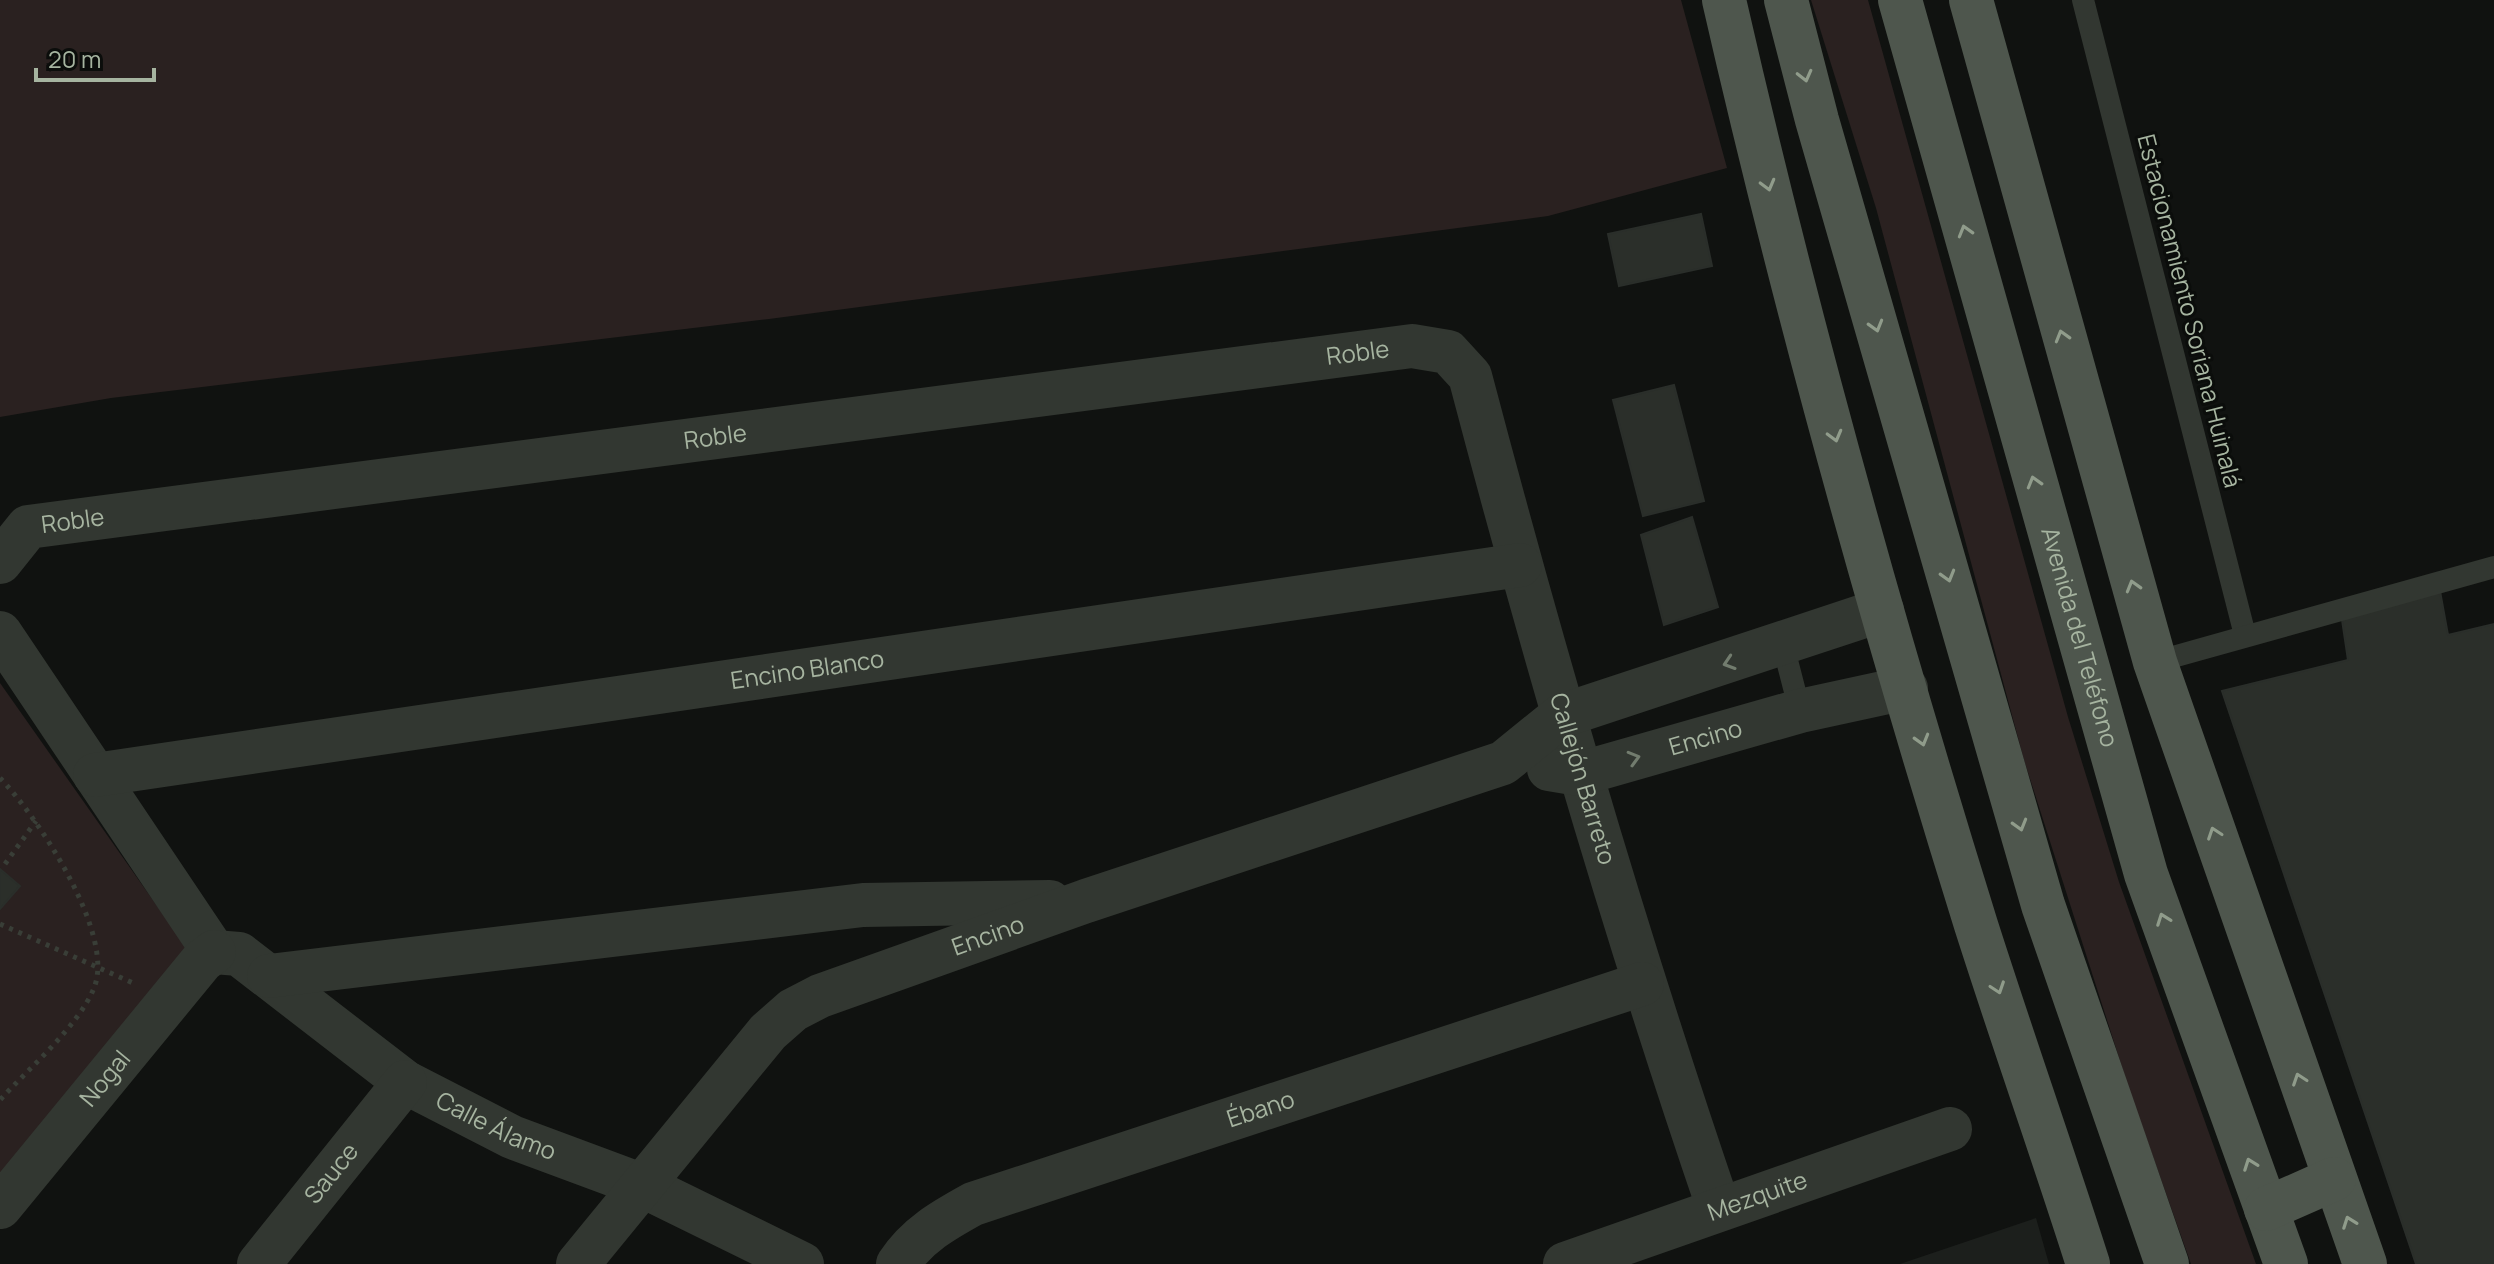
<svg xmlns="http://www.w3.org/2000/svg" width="2494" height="1264" font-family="Manrope,sans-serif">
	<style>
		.built { fill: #1c1f1c }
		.green { fill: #2a2120 }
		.building { fill: #2b2f2a; stroke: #2a2e2a; stroke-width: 2 }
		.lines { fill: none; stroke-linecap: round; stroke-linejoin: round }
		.path { stroke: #393e37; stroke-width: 5; stroke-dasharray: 4 6; stroke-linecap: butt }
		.lane { stroke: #323731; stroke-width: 22 }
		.street { stroke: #323731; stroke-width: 44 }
		.primary { stroke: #4e564d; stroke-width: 44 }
		.oneway { stroke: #909c8b }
		.oneway2 { stroke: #727c6e }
		.labels { text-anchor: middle; stroke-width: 6; stroke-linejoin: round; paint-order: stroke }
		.street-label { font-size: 24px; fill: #a6b4a0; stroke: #0b0d0b }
	</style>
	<rect width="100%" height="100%" fill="#101210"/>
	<path class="built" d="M2036,1218l13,46h-149z"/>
	<g class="green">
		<path d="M0,0h1681l46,168 -179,48 -779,103 -658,79 -111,19z"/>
		<path d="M1811,0h57l200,717 51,165 137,382h-65l-62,-175 -105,-329 -148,-552z"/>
		<path d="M0,683l188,267 -188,229z"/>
	</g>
	<g class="building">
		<path d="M1701,214l11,52 -93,20 -11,-52z"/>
		<path d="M1674,385l30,116 -61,15 -30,-116z"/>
		<path d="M1692,517l26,90 -54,18 -23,-90z"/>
		<path d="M2440,591l8,44 46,-11v640h-78l-194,-573 126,-31 -7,-47z"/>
		<path d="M0,869l20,17 -20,23z"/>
	</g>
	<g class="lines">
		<g class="path">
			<path d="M0,778c37,38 116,156 94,210 -16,39 -65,80 -94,112"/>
			<path d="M5,864l31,-43"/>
			<path d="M0,924l133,59"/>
		</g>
		<g class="lane">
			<path d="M2083,0l162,635"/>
			<path d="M1783,645l17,66"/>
			<path d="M2155,662l339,-95"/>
		</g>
		<g class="street">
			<path id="s1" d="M0,562l28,-35 1384,-181 36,6 22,24c74,281 155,558 249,833"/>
			<path d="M0,633l214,319"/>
			<path id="s2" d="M1549,769l30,5 221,-63 106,-23"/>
			<path id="s3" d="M95,775l1425,-210"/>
			<path id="s4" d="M214,952l25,2 166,128 107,55 129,48 161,79"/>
			<path d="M269,976l594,-71 187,-3"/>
			<path id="s5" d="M0,1207l202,-246 12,-9"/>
			<path id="s6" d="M259,1264l146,-182"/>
			<path id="s7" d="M578,1264l190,-232 25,-22 27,-14 266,-95 417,-138 58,-47 321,-106"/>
			<path id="s8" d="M898,1264c19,-29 46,-44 75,-60l669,-220"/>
			<path id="s9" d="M1565,1264l385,-135"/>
		</g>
		<g class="primary">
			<path d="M1724,0c71,311 157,620 252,925 36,113 76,226 112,339"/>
			<path d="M1786,0l31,120 226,785 124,359"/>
			<path id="s10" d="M1900,0l246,874 140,390"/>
			<path d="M1971,0l184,662 210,602"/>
			<path d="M2266,1209l68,-30"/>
		</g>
	</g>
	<defs><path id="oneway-chevron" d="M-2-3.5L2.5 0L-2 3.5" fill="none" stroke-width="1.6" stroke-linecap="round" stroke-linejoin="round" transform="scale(2)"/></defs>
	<g class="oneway">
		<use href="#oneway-chevron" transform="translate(1805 76) rotate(76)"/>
		<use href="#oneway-chevron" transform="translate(1768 185) rotate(75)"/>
		<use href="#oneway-chevron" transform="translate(1965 231) rotate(-106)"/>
		<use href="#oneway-chevron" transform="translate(1876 326) rotate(74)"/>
		<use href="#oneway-chevron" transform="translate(2062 336) rotate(-106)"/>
		<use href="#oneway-chevron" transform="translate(1835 436) rotate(75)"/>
		<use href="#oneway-chevron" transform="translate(2034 482) rotate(-106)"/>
		<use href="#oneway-chevron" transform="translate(1948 576) rotate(74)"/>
		<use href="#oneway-chevron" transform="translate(2133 586) rotate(-106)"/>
		<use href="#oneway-chevron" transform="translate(1922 740) rotate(74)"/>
		<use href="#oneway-chevron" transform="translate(2020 825) rotate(74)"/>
		<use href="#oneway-chevron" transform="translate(2214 833) rotate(-109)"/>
		<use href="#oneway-chevron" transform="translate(2163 919) rotate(-110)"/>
		<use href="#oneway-chevron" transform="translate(1998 988) rotate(71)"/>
		<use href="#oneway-chevron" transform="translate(2299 1079) rotate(-109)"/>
		<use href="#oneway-chevron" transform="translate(2250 1164) rotate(-110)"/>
		<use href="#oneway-chevron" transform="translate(2349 1222) rotate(-110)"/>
	</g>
	<g class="oneway2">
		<use href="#oneway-chevron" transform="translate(1729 663) rotate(162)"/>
		<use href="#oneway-chevron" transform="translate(1634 758) rotate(-16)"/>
	</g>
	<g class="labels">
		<g class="street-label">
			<text transform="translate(2189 311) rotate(76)" y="8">Estacionamiento Soriana Huinalá</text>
			<text dy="8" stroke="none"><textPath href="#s1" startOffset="1386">Roble</textPath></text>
			<text dy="8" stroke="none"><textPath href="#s1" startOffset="738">Roble</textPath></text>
			<text dy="8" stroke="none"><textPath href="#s1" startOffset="90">Roble</textPath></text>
			<text dy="8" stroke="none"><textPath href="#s10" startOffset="662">Avenida del Teléfono</textPath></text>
			<text dy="8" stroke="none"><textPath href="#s3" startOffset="720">Encino Blanco</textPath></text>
			<text dy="8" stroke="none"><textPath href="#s2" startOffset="162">Encino</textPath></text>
			<text dy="8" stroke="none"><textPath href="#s1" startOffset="1928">Callejón Barreto</textPath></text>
			<text dy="8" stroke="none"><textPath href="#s7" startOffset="542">Encino</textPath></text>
			<text dy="8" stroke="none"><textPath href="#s5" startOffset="166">Nogal</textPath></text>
			<text dy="8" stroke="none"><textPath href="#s8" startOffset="400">Ébano</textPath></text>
			<text dy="8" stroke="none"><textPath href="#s4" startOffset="336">Calle Álamo</textPath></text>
			<text dy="8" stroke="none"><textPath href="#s6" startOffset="116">Sauce</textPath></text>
			<text dy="8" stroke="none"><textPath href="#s9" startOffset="204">Mezquite</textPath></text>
		</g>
	</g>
	<path d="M36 68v12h118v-12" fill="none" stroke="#a6b4a0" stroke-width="4"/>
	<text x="48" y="68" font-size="24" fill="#a6b4a0" stroke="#0b0d0b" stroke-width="6" paint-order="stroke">20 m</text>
</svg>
